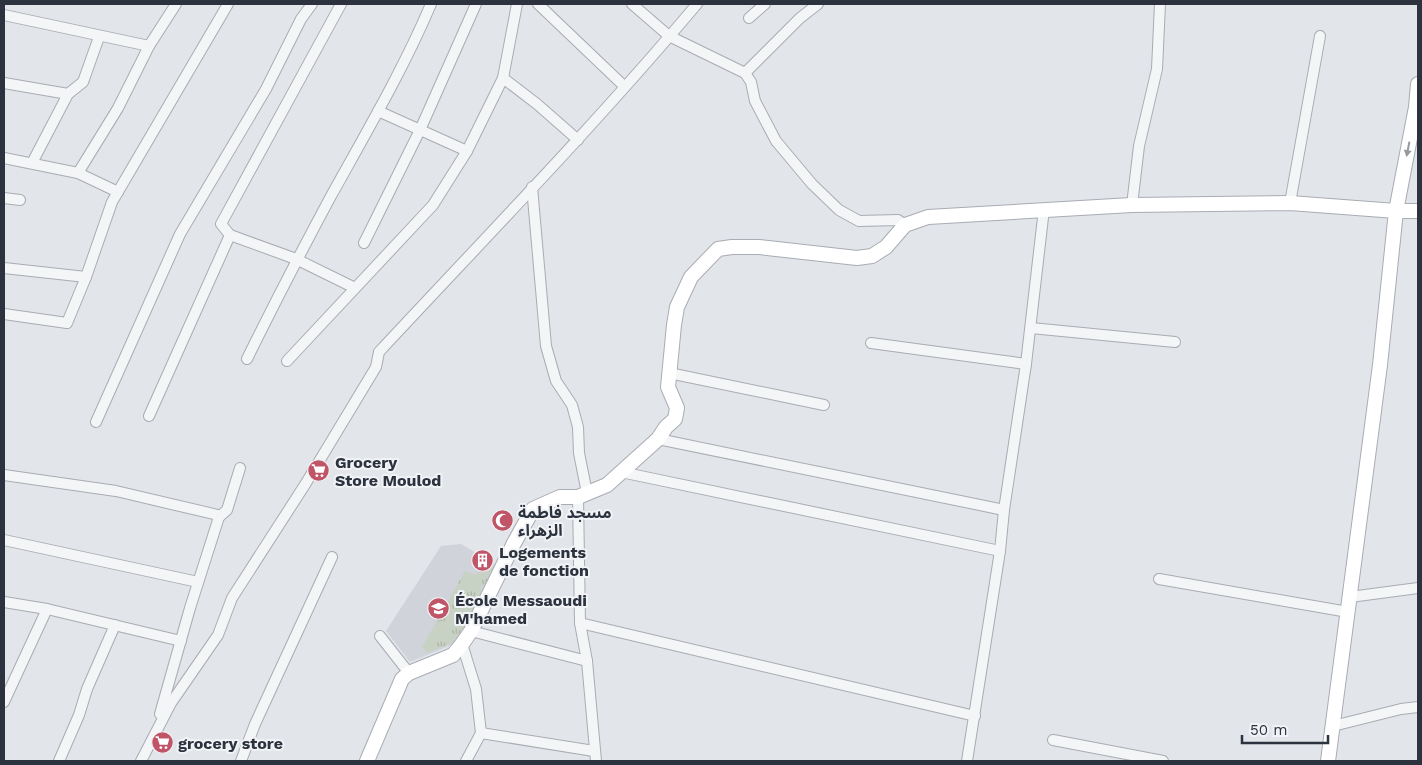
<svg xmlns="http://www.w3.org/2000/svg" width="1422" height="765" font-family="'Work Sans','Noto Sans Arabic',sans-serif">
	<style>
		.built { fill: #d0d4da }
		.grass { fill: url(#grass-tufts) }
		.lines { fill: none; stroke-linecap: round; stroke-linejoin: round }
		.street-casing { stroke: #a8acb3; stroke-width: 12 }
		.secondary-casing { stroke: #a8acb3; stroke-width: 16 }
		.street { stroke: #f4f5f7; stroke-width: 10 }
		.secondary { stroke: #fff; stroke-width: 14 }
		.oneway { fill: #96999f }
		.labels { text-anchor: middle; stroke-width: 4; stroke-linejoin: round; paint-order: stroke }
		.poi-label { font-size: 16px; font-weight: bold; fill: #2c333f; stroke: #f1f3f6; text-anchor: start }
	</style>
	<defs>
		<pattern id="grass-tufts" width="24" height="20" patternUnits="userSpaceOnUse" patternTransform="scale(1.25)"><rect width="24" height="20" fill="#c8d2c4"/><path d="M3 7l-1-3M5 7V3M7 7l1-3M15 17l-1-3M17 17v-4M19 17l1-3" fill="none" stroke="#acb5a9"/></pattern>
	</defs>
	<rect width="100%" height="100%" fill="#e2e5e9"/>
	<path class="built" d="M461,544l37,22 -8,21 -7,1 1,9 -13,24 -17,23 -44,18 -24,-31 55,-85z"/>
	<path class="grass" d="M485,560l11,7 -8,18 -7,1 1,10 -13,25 -17,22 -25,10 -5,-6 43,-76 11,4z"/>
	<g class="lines">
		<defs>
			<g id="street">
				<path d="M341,4l-120,220 9,11 66,24 59,29"/>
				<path d="M538,4l86,82"/>
				<path d="M632,4l37,32 76,37 6,9 4,19 21,40 36,43 27,26 20,11 39,-1 7,5"/>
				<path d="M4,15l145,31"/>
				<path d="M749,18l16,-14"/>
				<path d="M745,73l55,-55 18,-14"/>
				<path d="M503,78l34,26 41,36"/>
				<path d="M4,83l64,11"/>
				<path d="M378,111l89,40"/>
				<path d="M4,158l74,15 40,19"/>
				<path d="M32,163l36,-69 15,-12 16,-45"/>
				<path d="M78,173l40,-65 31,-62 27,-42"/>
				<path d="M532,187l14,159 10,35 16,24 6,22 1,26 8,40"/>
				<path d="M4,198l16,2"/>
				<path d="M1290,203l30,-167"/>
				<path d="M1132,205l7,-59 18,-77 3,-65"/>
				<path d="M364,243l56,-113 56,-126"/>
				<path d="M4,268l82,9"/>
				<path d="M4,314l63,9 19,-46 26,-75 116,-198"/>
				<path d="M1031,328l144,14"/>
				<path d="M871,343l155,21"/>
				<path d="M247,359c27,-55 55,-109 84,-163 35,-63 72,-126 100,-192"/>
				<path d="M287,361l146,-156 34,-54 36,-73 14,-74"/>
				<path d="M669,373l155,32"/>
				<path d="M149,416l81,-181"/>
				<path d="M96,422l84,-188 86,-145 35,-70 11,-15"/>
				<path d="M658,439l346,71"/>
				<path d="M621,472l379,79"/>
				<path d="M4,475l112,16 102,24 1,2 -29,91 -30,106"/>
				<path d="M578,497l2,126 7,38 9,100"/>
				<path d="M219,517l8,-7 13,-42"/>
				<path d="M4,540l194,42"/>
				<path d="M1159,579l189,33"/>
				<path d="M1350,597l68,-9"/>
				<path d="M4,602l43,7 134,32"/>
				<path d="M580,623l395,93"/>
				<path d="M471,631l116,30"/>
				<path d="M380,636l29,37"/>
				<path d="M462,644l14,45 5,44 -15,28"/>
				<path d="M4,702l43,-93"/>
				<path d="M1333,726l68,-17 17,-2"/>
				<path d="M481,733l113,18"/>
				<path d="M1053,740l110,21"/>
				<path d="M59,761l20,-46 8,-26 28,-64"/>
				<path d="M141,761l30,-58 47,-68 14,-37 74,-115 70,-116 3,-15c107,-115 217,-228 318,-348"/>
				<path d="M241,761l14,-37 77,-167"/>
				<path d="M967,761l33,-210 4,-41 22,-146 18,-155"/>
			</g>
			<g id="secondary">
				<path d="M367,761l35,-82 7,-6 44,-18 9,-11 9,-13 43,-88 19,-34 27,-12h18l29,-12 51,-46 8,-12 9,-8 2,-11 -9,-21 6,-62 3,-18 14,-30 27,-28 14,-2h27l98,11 15,-2 14,-9 19,-22 23,-8 204,-12 158,-2 106,8h22"/>
				<path d="M1328,761l52,-396 16,-154 20,-104 2,-23"/>
			</g>
		</defs>
		<use href="#street" class="street-casing"/>
		<use href="#secondary" class="secondary-casing"/>
		<use href="#street" class="street"/>
		<use href="#secondary" class="secondary"/>
	</g>
	<defs><path id="oneway-solid" d="M-6-.8H1V-3.2L6.5 0L1 3.2V.8H-6Z" transform="scale(1.25)"/></defs>
	<use class="oneway" href="#oneway-solid" transform="translate(1408 149) rotate(101)"/>
	<defs>
		<symbol id="supermarket-disc" viewBox="-11 -11 22 22"><circle r="9.5" fill="#bf5567" stroke="#f1f3f6"/><path d="M-6-5.5h2.5l.6 2H6L4.5 2H-2.5L-4.4-4H-6ZM-1.5 3.2a1.3 1.3 0 1 0 .1 0ZM3 3.2a1.3 1.3 0 1 0 .1 0Z" fill="#fff"/></symbol>
		<symbol id="mosque-disc" viewBox="-11 -11 22 22"><circle r="9.5" fill="#bf5567" stroke="#f1f3f6"/><path d="M3.5-4.9A6 6 0 1 0 3.5 4.9A5 5 0 1 1 3.5-4.9Z" fill="#fff"/></symbol>
		<symbol id="building-disc" viewBox="-11 -11 22 22"><circle r="9.5" fill="#bf5567" stroke="#f1f3f6"/><path d="M-4-6H4V6H1V3H-1V6H-4ZM-2.5-4.3h1.7v1.8h-1.7ZM.8-4.3h1.7v1.8H.8ZM-2.5-1h1.7V.8h-1.7ZM.8-1h1.7V.8H.8Z" fill="#fff"/></symbol>
		<symbol id="school-disc" viewBox="-11 -11 22 22"><circle r="9.5" fill="#bf5567" stroke="#f1f3f6"/><path d="M0-5L7-2L0 1L-7-2ZM-4 1L0 2.5L4 1V4Q0 6-4 4Z" fill="#fff"/></symbol>
	</defs>
	<g fill-rule="evenodd">
		<use href="#supermarket-disc" x="306" y="458" width="25" height="25"/>
		<use href="#mosque-disc" x="490" y="508" width="25" height="25"/>
		<use href="#building-disc" x="470" y="548" width="25" height="25"/>
		<use href="#school-disc" x="426" y="596" width="25" height="25"/>
		<use href="#supermarket-disc" x="150" y="730" width="25" height="25"/>
	</g>
	<g class="labels">
		<g class="poi-label">
			<text x="335" y="468">Grocery<tspan x="335" dy="18">Store Moulod</tspan></text>
			<text x="518" y="518">مسجد فاطمة<tspan x="518" dy="18">الزهراء</tspan></text>
			<text x="499" y="558">Logements<tspan x="499" dy="18">de fonction</tspan></text>
			<text x="455" y="606">École Messaoudi<tspan x="455" dy="18">M'hamed</tspan></text>
			<text x="178" y="749">grocery store</text>
		</g>
	</g>
	<rect width="1422" height="765" fill="none" stroke="#2c333f" stroke-width="10"/>
	<path d="M1242 735v8h86v-8" fill="none" stroke="#2c333f" stroke-width="2.5"/>
	<text x="1250" y="735" font-size="15" fill="#2c333f" stroke="#f1f3f6" stroke-width="4" paint-order="stroke">50 m</text>
</svg>
